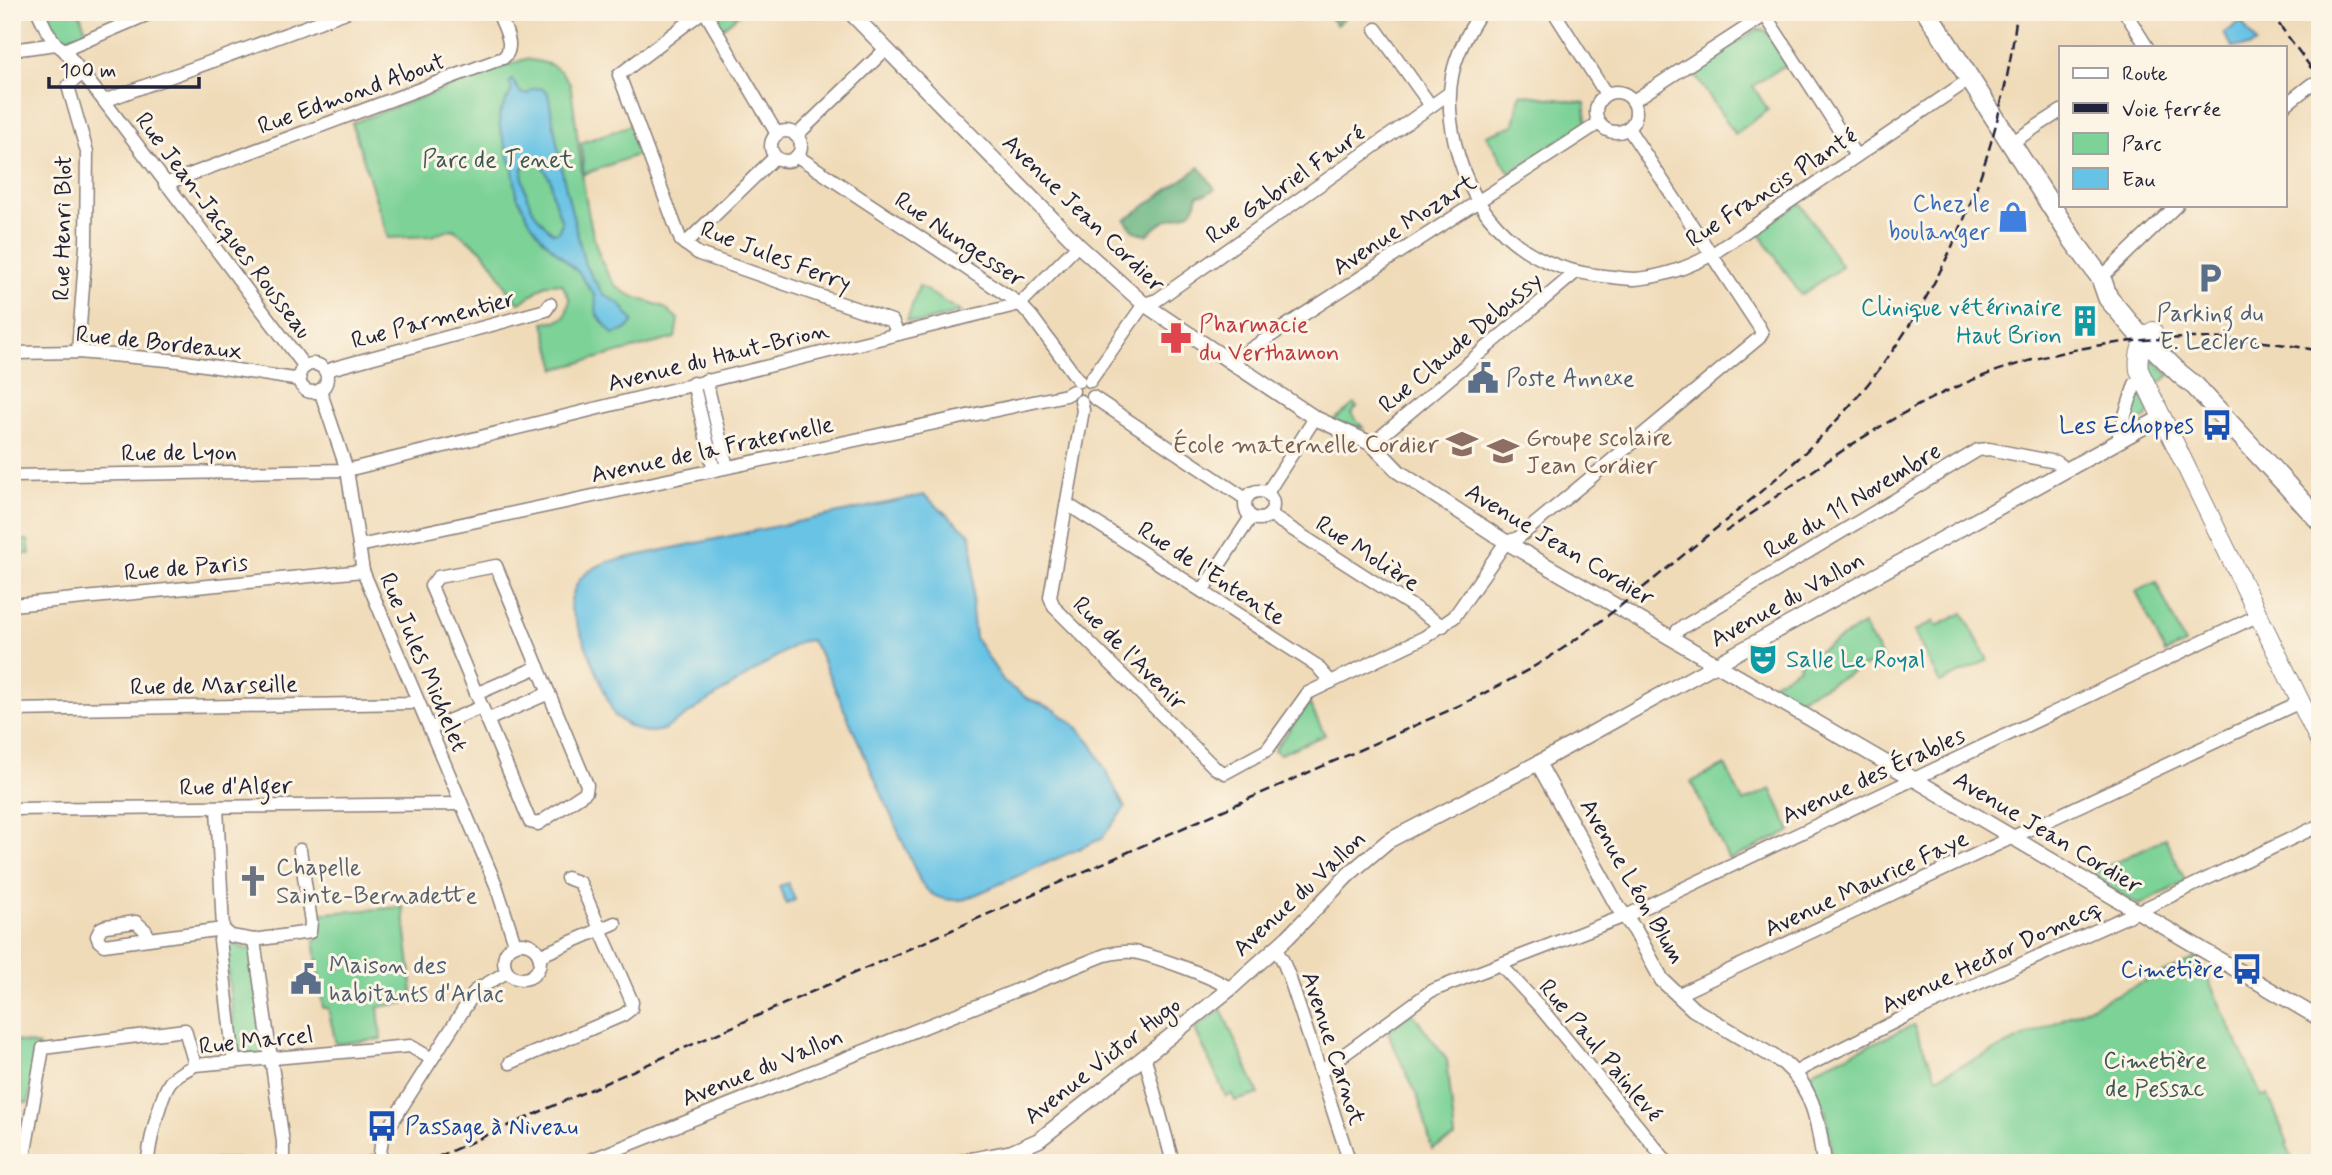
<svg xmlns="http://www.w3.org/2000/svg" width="2332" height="1175" font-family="Mynerve,sans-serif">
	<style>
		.green { fill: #7cd297; stroke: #4f7a69; stroke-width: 2 }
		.forest { fill: #65b480; stroke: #446b5e; stroke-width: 2 }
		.water { fill: #67c3e5; stroke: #447290; stroke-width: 2; fill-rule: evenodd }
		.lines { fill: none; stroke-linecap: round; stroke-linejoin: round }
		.minor-casing { stroke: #897e7a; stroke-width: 15 }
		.tertiary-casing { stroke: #897e7a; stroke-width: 17 }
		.secondary-casing { stroke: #897e7a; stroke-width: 20 }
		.primary-casing { stroke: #897e7a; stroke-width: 22 }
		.minor { stroke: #fff; stroke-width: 12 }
		.tertiary { stroke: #fff; stroke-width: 14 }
		.secondary { stroke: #fff; stroke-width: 18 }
		.primary { stroke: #fff; stroke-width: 19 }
		.rail { stroke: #22223b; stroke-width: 2.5; stroke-dasharray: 10 5; stroke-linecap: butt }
		.labels { text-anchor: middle; stroke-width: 6; stroke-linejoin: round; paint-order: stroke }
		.street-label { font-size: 24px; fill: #22223b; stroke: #fcf5e5 }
		.park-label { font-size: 24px; fill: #3d5757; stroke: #fcf5e5 }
		.shop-label { font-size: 24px; fill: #366cbe; stroke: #fcf5e5; text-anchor: end }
		.culture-label { font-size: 24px; fill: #0d838f; stroke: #fcf5e5; text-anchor: end }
		.service-label { font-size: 24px; fill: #4e5e75; stroke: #fcf5e5; text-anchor: start }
		.health-label { font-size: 24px; fill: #be3a42; stroke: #fcf5e5; text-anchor: start }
		.transit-label { font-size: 24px; fill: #164399; stroke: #fcf5e5; text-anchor: end }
		.education-label { font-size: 24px; fill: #785e54; stroke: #fcf5e5; text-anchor: start }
		.worship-label { font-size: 24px; fill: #5b616d; stroke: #fcf5e5; text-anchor: start }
	</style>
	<rect width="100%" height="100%" fill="#fcf5e5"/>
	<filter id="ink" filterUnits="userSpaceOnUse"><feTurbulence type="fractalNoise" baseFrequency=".0143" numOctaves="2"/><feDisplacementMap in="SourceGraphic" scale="14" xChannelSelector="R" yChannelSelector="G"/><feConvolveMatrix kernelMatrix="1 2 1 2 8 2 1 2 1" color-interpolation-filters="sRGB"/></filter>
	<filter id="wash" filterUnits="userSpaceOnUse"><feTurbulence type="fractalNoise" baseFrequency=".00686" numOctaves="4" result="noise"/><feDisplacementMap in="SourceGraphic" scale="28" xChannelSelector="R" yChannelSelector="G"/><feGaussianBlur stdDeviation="1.57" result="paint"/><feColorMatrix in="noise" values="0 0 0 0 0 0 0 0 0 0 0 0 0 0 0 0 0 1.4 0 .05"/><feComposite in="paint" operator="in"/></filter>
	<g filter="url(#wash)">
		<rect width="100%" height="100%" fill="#f0dbb9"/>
		<g class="green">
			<path d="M45,12h34l8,21 -23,6 -10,-8z"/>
			<path d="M718,12h24l-21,17 -5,-9z"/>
			<path d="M1758,29l8,2 21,33 -34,22 15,24 -33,24 -43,-63z"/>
			<path d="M525,59c21,3 34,5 45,25 10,48 13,178 51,206 12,8 27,11 40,16 6,3 12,9 17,13l-3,19 -119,31 -12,-46 15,-3 6,-3 5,-17 -8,-16c-24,-3 -24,11 -43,19 -15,-13 -20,-35 -35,-50 -8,-9 -21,-16 -31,-24l-22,7 -43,2 -36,-115z"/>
			<path d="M1520,94l65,9 1,20 -76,50 -24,-38 28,-10z"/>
			<path d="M631,125l11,28 -58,21 -3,-31z"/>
			<path d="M1800,203l42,64 -41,28 -43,-64z"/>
			<path d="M919,286l42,26 -42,11 -12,-3z"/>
			<path d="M2154,360l16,15 -13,10 -9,-19z"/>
			<path d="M2140,390l10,21 -3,7 -17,7 -2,-2 9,-31z"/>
			<path d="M1354,404l3,3 -6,6 12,15 -28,-6 -1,-2z"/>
			<path d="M12,540h16l2,14h-18z"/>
			<path d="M2156,582l29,62 -20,9 -29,-62z"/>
			<path d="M1963,613l25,47 -48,23 -26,-51 20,-11 3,5z"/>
			<path d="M1863,625l19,33 -88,43 -26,-15 32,-19 -1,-4z"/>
			<path d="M1309,703l16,32 -45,19 -6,-4z"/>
			<path d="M1725,765l18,37 28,-13 20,42 -62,29 -38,-78z"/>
			<path d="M2165,838l21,44 -47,23 -50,-30z"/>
			<path d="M403,907l11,95 -36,5 3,32 -45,5 -8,-36h-5l-9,-68 4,-1 -3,-25z"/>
			<path d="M224,942l30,9 13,102 -30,3z"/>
			<path d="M2198,957l64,140 6,-2 20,48 -2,1 8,19h-461l-8,-55 -15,-29 4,-9 99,-45 24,52z"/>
			<path d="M1221,1009l38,85 -24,7 -3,-7 -6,3 -31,-68z"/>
			<path d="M1412,1012l35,48 8,78 -23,11c-4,-15 -7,-30 -12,-45 -9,-25 -23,-47 -32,-73z"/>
			<path d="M12,1040l27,6 -11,57 -16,-3z"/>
		</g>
		<g class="forest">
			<path d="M1325,12h29l-18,13z"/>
			<path d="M1200,167l15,22 -9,5 -8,1c-4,23 -16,18 -33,26 -6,3 -13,10 -18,14l-13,-4 -9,-11z"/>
		</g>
		<g class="water">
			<path d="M2241,21l15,22 -6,4h-17l-9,-13z"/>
			<path d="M512,80l9,13 6,1 6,-5 8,-1 7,5 15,83 22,89 18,29 17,10 13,17c-4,9 -11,11 -20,13l-16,-19 -2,-19 -16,-23 -36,-34 -12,-16 -14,-27 -4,-26 -13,-42 -1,-13 13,-25 -3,-7zM531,157l7,1 13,23 1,13 10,29 -4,9 -5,1c-21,-18 -29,-36 -31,-64z"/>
			<path d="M924,495l47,40 3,29 -2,47 3,27 30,45 22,15 27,11 22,17 15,16 34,66 -24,31 -135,60c-20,3 -35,0 -46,-18l-102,-231 -8,-10 -11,2 -134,87c-20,8 -36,-1 -51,-14l-44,-108c4,-27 13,-35 37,-45z"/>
			<path d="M788,883l7,17 -9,4 -7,-18z"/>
		</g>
	</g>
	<g filter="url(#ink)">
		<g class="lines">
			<defs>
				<g id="minor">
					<path d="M38,12l9,19 9,13 8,6 40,51 201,266"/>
					<path d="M702,12l-83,63 62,166 18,13 193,67 6,13"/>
					<path d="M705,12l72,122"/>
					<path d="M1481,12c-30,45 -38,79 -26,131 18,77 70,125 148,133 11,1 22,3 32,3 26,-2 54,-12 76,-24l259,-176"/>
					<path d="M1554,12l52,82"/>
					<path d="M1763,12l93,144"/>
					<path d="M2125,12l22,35"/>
					<path d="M1376,29l55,77"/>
					<path d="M12,50l44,-6"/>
					<path d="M64,50l89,-38"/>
					<circle cx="1616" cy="112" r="20"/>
					<path d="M104,101l242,-89"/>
					<path d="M1633,101l137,-89"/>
					<path d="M2285,105l27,-21"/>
					<circle cx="786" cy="146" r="15"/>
					<path d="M796,136l90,-87"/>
					<path d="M2011,143l50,-32"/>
					<path d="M797,156l223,148 12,13 47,64"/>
					<path d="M165,184l338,-126c14,-11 0,-32 -5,-46"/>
					<path d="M685,244l90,-87"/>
					<path d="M2101,278l76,-73"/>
					<path d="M78,352l8,-106 1,-94 -19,-66 14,-13"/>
					<path d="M12,353l66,-1 101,9 121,19"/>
					<path d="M1232,361l367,-238"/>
					<circle cx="313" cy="378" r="14"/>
					<path d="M326,372l8,-4 212,-58 4,-6"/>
					<path d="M706,380l21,87"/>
					<path d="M1090,381l54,-77 13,-4 291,-206"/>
					<path d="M693,383l21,87"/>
					<path d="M320,390l27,80 16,101 133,314 19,59"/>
					<path d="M1093,397l153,102"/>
					<path d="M1081,401l2,9 -33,187 4,10 161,161 10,5 42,-23 41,-57 117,-56 29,-20 52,-75 12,-4 241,-200 3,-5 -3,-6 -131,-199"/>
					<path d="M2121,440l-2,-6 16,-50 9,-4"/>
					<path d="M1372,444l203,-171"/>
					<path d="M12,476l335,-6 673,-166 58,-59"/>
					<circle cx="1259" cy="505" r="14"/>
					<path d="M1267,493l48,-75"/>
					<path d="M1067,504l249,161 15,17"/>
					<path d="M1270,515l173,111"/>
					<path d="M359,546l707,-151 7,-4"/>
					<path d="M1202,591l49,-74"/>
					<path d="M12,605l351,-34"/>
					<path d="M1673,638l5,-8 300,-180 11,-1 67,13 5,3 3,6"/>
					<path d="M476,694l62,-27"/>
					<path d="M12,710l398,-7 7,-2"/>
					<path d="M487,720l62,-27"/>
					<path d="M431,728l51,-21 48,115 8,2 48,-32 1,-7 -91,-219 -58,11 -7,9 51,121"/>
					<path d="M217,807l6,122 8,7 23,4 29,202v21"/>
					<path d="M12,809l448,-5"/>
					<path d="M145,938l1,-7 -10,-9 -30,4 -5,2 -4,8 2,5 5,4 119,-16 -3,11 14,121"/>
					<path d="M254,940l56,-8 1,-10 -11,-72"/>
					<circle cx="522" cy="961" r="18"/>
					<path d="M1275,949l7,10 7,17 61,187"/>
					<path d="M539,956l76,-33"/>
					<path d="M1501,965l38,41 129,157"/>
					<path d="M1677,995l623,-293"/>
					<path d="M1143,1058l3,4 27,101"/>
					<path d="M510,1063l113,-48 8,-6 1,-7 -52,-119 -13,-5"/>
					<path d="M1320,1072l111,-81 199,-77 629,-299"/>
					<path d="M1796,1073l7,-5 107,-54 227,-102 183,-87"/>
					<path d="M379,1162l3,-24 94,-148 31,-18"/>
					<path d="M23,1163l20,-115 142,-18 10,35"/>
					<path d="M148,1163c0,-16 13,-70 23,-82 7,-8 16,-11 24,-16l215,-19 22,13"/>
					<path d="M583,1163l522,-208c9,-2 17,-4 27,-3 18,2 85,26 98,37"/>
				</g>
				<g id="tertiary">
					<path d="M850,12l228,233 66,59 171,114 57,26 27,28 107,70 408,237 406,240"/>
					<path d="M1538,763l80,144 17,23 27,50 31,29 91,54c30,26 35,62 40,100"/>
					<path d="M1025,1148l5,15"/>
					<path d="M220,1163h22"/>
					<path d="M372,1163h11"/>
					<path d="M955,1163l57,-11 27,-12 191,-151 58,-52 61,-63 39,-33 150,-78 624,-346"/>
				</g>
				<path id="secondary" d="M2153,331c-12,11 -16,23 -14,39l181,372"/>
				<path id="primary" d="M1927,12l146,228 28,38 7,20 27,32 45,44 15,12 125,135"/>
			</defs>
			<use href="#minor" class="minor-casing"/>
			<use href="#tertiary" class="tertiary-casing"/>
			<use href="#secondary" class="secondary-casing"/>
			<use href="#primary" class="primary-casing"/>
			<use href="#minor" class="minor"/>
			<use href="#tertiary" class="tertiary"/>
			<use href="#secondary" class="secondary"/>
			<use href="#primary" class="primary"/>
			<g class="rail">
				<path d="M2270,12l50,68"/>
				<path d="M1725,532c71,-48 142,-104 220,-140 116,-54 250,-67 375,-41"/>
				<path d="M424,1163l1026,-453c39,-19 76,-37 112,-61 45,-31 87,-66 130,-101 49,-40 99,-79 143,-126 104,-111 165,-259 182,-410"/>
			</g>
		</g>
	</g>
	<defs>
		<symbol id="shop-bare" viewBox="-9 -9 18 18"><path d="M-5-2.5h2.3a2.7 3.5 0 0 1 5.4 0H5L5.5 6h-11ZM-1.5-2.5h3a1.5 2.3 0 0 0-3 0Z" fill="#3f7fe0" stroke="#fcf5e5" stroke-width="2.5" paint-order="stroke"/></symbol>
		<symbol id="parking-bare" viewBox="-9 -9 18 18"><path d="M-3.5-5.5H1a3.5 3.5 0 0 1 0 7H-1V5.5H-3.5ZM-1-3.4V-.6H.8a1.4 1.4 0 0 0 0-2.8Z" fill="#5c6f8a" stroke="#fcf5e5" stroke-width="2.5" paint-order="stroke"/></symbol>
		<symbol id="building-bare" viewBox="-9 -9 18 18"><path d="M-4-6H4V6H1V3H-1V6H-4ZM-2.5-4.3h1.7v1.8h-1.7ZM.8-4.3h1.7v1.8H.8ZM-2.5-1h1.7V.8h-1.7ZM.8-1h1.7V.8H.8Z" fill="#0f9aa8" stroke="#fcf5e5" stroke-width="2.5" paint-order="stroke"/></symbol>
		<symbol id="pharmacy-bare" viewBox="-9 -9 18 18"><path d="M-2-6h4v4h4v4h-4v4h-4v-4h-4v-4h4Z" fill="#e0444e" stroke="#fcf5e5" stroke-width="2.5" paint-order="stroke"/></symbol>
		<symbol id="civic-bare" viewBox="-9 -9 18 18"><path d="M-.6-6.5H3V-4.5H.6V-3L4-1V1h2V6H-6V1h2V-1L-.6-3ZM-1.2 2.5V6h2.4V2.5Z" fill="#5c6f8a" stroke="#fcf5e5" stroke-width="2.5" paint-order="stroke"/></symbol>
		<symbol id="bus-bare" viewBox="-9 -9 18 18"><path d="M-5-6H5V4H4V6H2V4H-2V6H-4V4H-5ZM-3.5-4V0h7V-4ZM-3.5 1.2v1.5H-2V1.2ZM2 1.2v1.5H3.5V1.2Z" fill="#1a4fb4" stroke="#fcf5e5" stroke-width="2.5" paint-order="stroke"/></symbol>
		<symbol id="school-bare" viewBox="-9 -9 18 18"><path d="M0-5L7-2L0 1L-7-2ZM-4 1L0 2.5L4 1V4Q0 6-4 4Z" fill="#8d6e63" stroke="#fcf5e5" stroke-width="2.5" paint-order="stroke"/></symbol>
		<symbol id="theatre-bare" viewBox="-9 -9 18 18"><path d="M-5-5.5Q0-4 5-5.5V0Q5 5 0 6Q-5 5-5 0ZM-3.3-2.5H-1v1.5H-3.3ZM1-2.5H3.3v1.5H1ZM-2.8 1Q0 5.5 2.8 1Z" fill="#0f9aa8" stroke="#fcf5e5" stroke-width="2.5" paint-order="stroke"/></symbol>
		<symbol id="church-bare" viewBox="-9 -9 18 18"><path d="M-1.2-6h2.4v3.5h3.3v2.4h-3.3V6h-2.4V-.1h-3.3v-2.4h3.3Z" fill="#6b7280" stroke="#fcf5e5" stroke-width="2.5" paint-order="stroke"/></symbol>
	</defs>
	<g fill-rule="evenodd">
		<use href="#shop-bare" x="1991" y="195" width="44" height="44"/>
		<use href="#parking-bare" x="2188" y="256" width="44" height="44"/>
		<use href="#building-bare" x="2063" y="299" width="44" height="44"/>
		<use href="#pharmacy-bare" x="1154" y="316" width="44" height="44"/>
		<use href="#civic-bare" x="1461" y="356" width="44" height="44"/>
		<use href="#bus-bare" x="2195" y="403" width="44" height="44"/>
		<use href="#school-bare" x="1440" y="422" width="44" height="44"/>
		<use href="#school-bare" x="1481" y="429" width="44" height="44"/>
		<use href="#theatre-bare" x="1741" y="637" width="44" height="44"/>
		<use href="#church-bare" x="231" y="859" width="44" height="44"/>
		<use href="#bus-bare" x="2225" y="947" width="44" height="44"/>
		<use href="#civic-bare" x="284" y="957" width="44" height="44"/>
		<use href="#bus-bare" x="360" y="1104" width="44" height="44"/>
	</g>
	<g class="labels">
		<g class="street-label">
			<text transform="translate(351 93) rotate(-20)" y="8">Rue Edmond About</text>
			<text transform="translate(1285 184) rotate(-35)" y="8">Rue Gabriel Fauré</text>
			<text transform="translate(1771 187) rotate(-33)" y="8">Rue Francis Planté</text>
			<text transform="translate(1084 213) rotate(44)" y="8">Avenue Jean Cordier</text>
			<text transform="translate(1404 224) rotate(-33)" y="8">Avenue Mozart</text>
			<text transform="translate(224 225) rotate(53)" y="8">Rue Jean-Jacques Rousseau</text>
			<text transform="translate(62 228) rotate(-89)" y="8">Rue Henri Blot</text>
			<text transform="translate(960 239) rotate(34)" y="8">Rue Nungesser</text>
			<text transform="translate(776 256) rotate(21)" y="8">Rue Jules Ferry</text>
			<text transform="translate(433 319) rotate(-15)" y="8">Rue Parmentier</text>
			<text transform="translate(159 342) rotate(6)" y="8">Rue de Bordeaux</text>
			<text transform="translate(1460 342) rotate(-40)" y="8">Rue Claude Debussy</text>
			<text transform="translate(718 356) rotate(-14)" y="8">Avenue du Haut-Brion</text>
			<text transform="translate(712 449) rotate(-12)" y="8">Avenue de la Fraternelle</text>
			<text transform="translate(179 452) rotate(-1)" y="8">Rue de Lyon</text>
			<text transform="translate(1852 500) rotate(-31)" y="8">Rue du 11 Novembre</text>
			<text transform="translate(1560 544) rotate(31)" y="8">Avenue Jean Cordier</text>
			<text transform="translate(1368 553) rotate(33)" y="8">Rue Molière</text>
			<text transform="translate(186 567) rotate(-5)" y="8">Rue de Paris</text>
			<text transform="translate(1212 573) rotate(33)" y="8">Rue de l'Entente</text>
			<text transform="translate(1787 599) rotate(-29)" y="8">Avenue du Vallon</text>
			<text transform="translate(1130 653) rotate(45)" y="8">Rue de l'Avenir</text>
			<text transform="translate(424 662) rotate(67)" y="8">Rue Jules Michelet</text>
			<text transform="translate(214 685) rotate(-1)" y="8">Rue de Marseille</text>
			<text transform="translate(1873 775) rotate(-25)" y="8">Avenue des Érables</text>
			<text transform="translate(236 786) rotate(-1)" y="8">Rue d'Alger</text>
			<text transform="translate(2048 832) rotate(31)" y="8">Avenue Jean Cordier</text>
			<text transform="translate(1633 881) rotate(60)" y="8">Avenue Léon Blum</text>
			<text transform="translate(1866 883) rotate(-25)" y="8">Avenue Maurice Faye</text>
			<text transform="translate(1299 893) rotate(-43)" y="8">Avenue du Vallon</text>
			<text transform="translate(1991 956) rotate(-25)" y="8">Avenue Hector Domecq</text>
			<text transform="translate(256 1040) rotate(-6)" y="8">Rue Marcel</text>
			<text transform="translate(1334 1048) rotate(72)" y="8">Avenue Carnot</text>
			<text transform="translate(1601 1050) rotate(50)" y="8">Rue Paul Painlevé</text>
			<text transform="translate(1102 1060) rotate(-38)" y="8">Avenue Victor Hugo</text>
			<text transform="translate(762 1067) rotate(-22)" y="8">Avenue du Vallon</text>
		</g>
		<g class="park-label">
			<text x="498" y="167">Parc de Tenet</text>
			<text x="2155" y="1068">Cimetière<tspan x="2155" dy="28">de Pessac</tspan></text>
		</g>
		<g class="shop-label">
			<text x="1990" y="211">Chez le<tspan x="1990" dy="28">boulanger</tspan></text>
		</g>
		<g class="culture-label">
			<text x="2062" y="315">Clinique vétérinaire<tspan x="2062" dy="28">Haut Brion</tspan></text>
			<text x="1786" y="667" text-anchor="start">Salle Le Royal</text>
		</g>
		<g class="service-label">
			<text x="2210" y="321" text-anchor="middle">Parking du<tspan x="2210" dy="28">E. Leclerc</tspan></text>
			<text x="1506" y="386">Poste Annexe</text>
			<text x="329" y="973">Maison des<tspan x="329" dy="28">habitants d'Arlac</tspan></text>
		</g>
		<g class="health-label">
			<text x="1199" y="332">Pharmacie<tspan x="1199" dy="28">du Verthamon</tspan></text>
		</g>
		<g class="transit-label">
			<text x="2194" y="433">Les Echoppes</text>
			<text x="2224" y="977">Cimetière</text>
			<text x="405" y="1134" text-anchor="start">Passage à Niveau</text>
		</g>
		<g class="education-label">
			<text x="1526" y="445">Groupe scolaire<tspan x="1526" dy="28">Jean Cordier</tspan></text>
			<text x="1439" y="452" text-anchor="end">École maternelle Cordier</text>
		</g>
		<g class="worship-label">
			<text x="276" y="875">Chapelle<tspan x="276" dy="28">Sainte-Bernadette</tspan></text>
		</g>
	</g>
	<rect width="2332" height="1175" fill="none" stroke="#fcf5e5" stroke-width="42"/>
	<rect x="2059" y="46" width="228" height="161" fill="#fcf5e5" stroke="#a5a1a1" stroke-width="2"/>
	<rect x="2073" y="68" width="35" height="10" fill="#ffffff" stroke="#a5a1a1" stroke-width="2"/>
	<text x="2122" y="80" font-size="21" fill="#22223b">Route</text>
	<rect x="2073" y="103" width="35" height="10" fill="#22223b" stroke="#a5a1a1" stroke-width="2"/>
	<text x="2122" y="116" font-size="21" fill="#22223b">Voie ferrée</text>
	<rect x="2073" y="133" width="35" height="21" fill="#7cd297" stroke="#a5a1a1" stroke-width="2"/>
	<text x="2122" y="150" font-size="21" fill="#22223b">Parc</text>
	<rect x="2073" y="168" width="35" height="21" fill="#67c3e5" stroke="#a5a1a1" stroke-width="2"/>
	<text x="2122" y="186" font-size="21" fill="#22223b">Eau</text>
	<path d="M49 77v10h150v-10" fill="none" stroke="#22223b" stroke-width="3.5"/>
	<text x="60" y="77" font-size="21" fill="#22223b" stroke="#fcf5e5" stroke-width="5" paint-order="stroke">100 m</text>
</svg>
